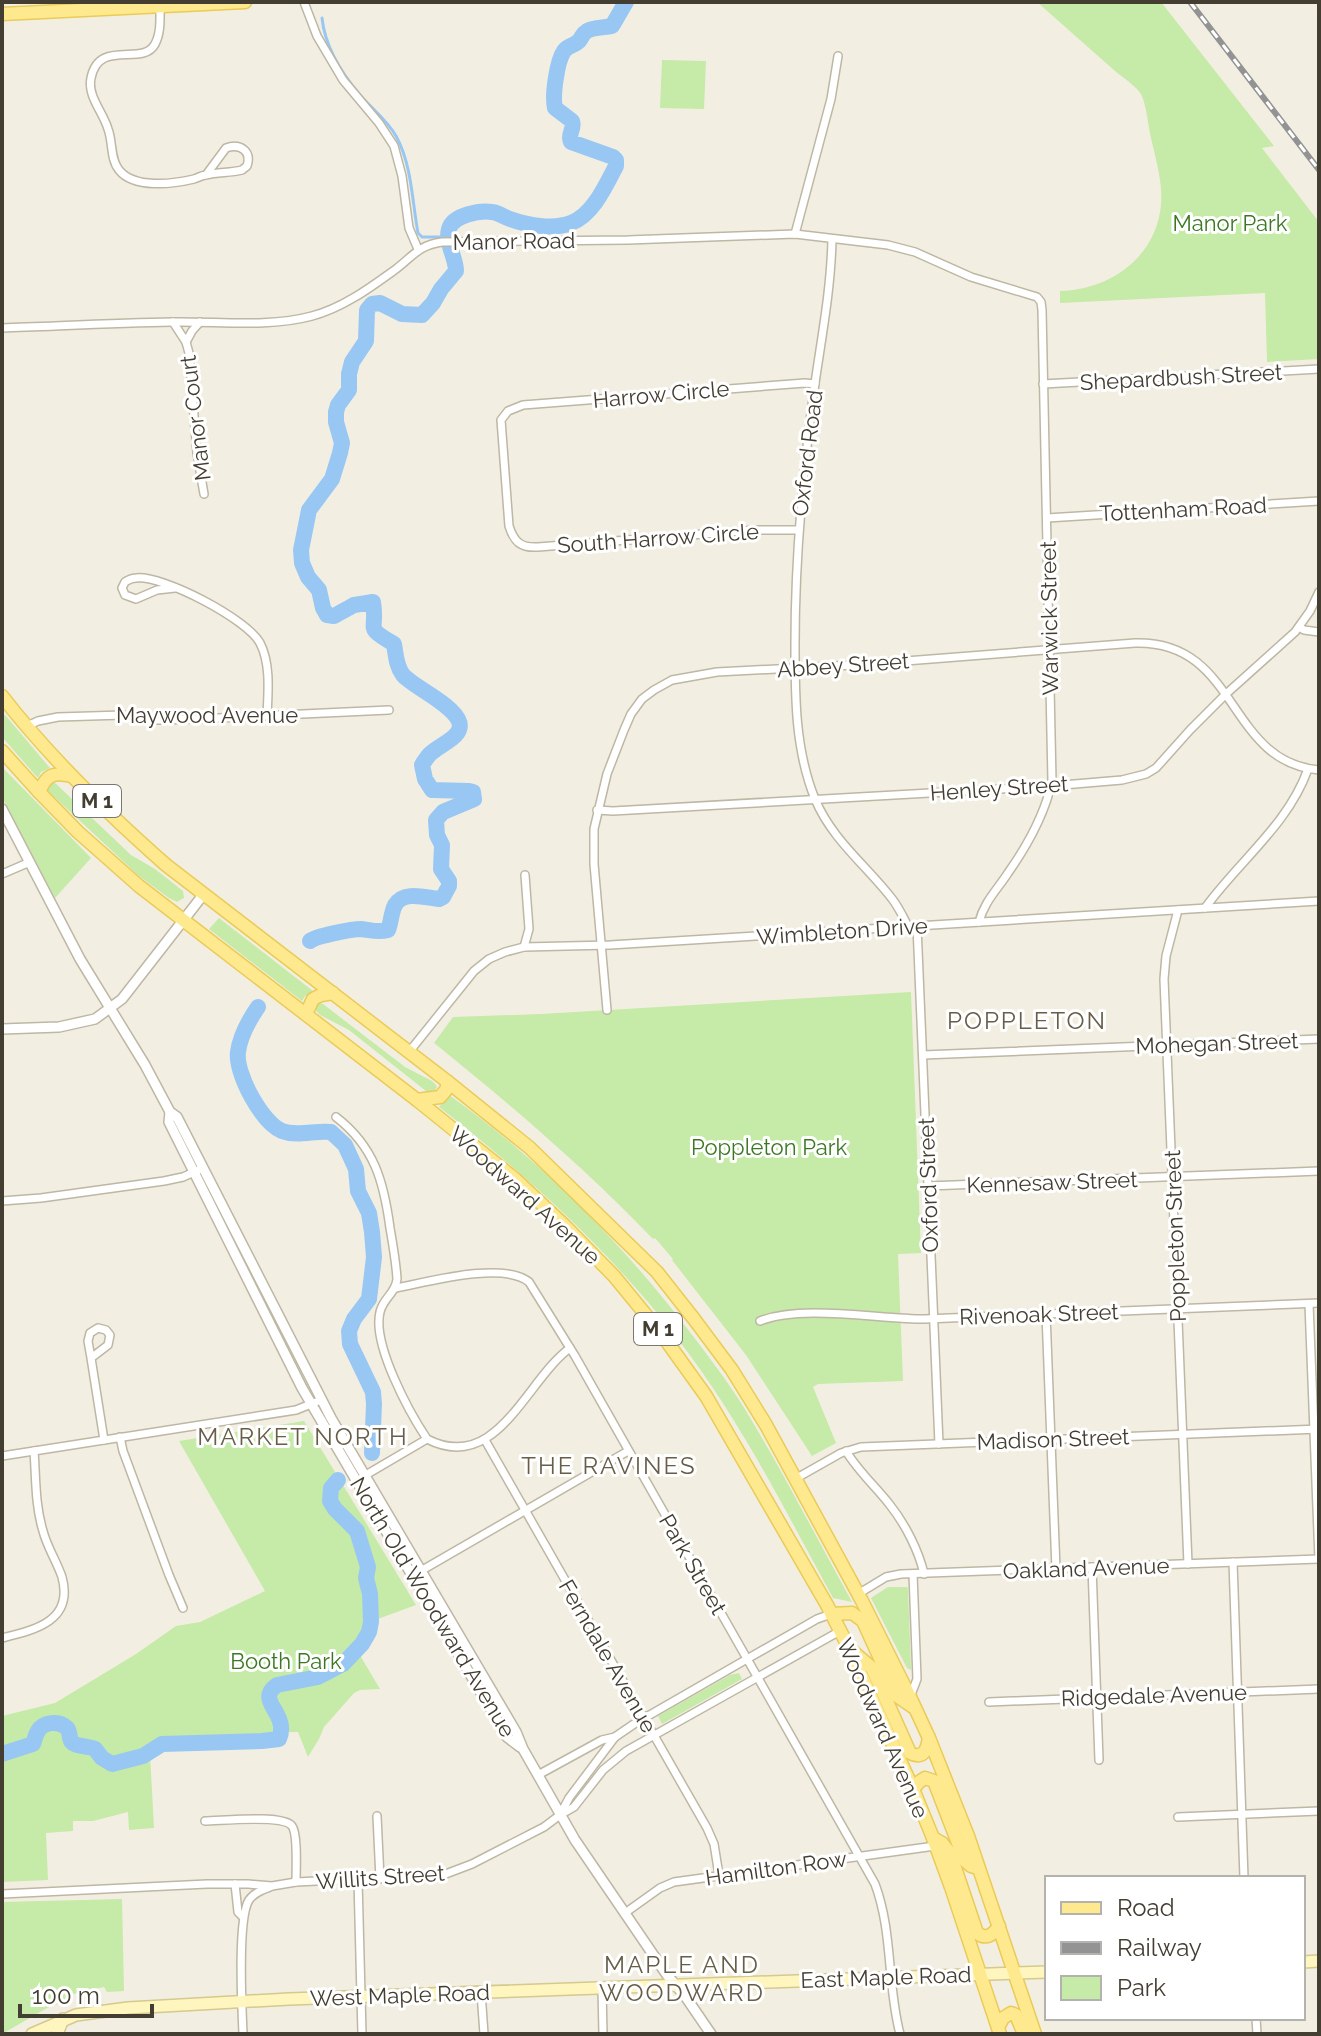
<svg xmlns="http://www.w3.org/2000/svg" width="1321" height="2036" font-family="Raleway,sans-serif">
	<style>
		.green { fill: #c6eaa7 }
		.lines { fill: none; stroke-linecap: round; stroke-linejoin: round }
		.stream { stroke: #99c7f4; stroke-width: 3 }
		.river { stroke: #99c7f4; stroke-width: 16 }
		.minor-casing { stroke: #beb7a4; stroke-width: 10 }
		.tertiary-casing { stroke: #beb7a4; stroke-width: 12 }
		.secondary-casing { stroke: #d5c98e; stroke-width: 14 }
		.primary-casing { stroke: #eacb58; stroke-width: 15 }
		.minor { stroke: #fff; stroke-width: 7 }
		.tertiary { stroke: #fff; stroke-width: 9 }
		.secondary { stroke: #fff5bf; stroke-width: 11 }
		.primary { stroke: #ffe98e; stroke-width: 12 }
		.rail-casing { stroke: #939393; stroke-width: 6 }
		.rail { stroke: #fff; stroke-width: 3; stroke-dasharray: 9; stroke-linecap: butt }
		.labels { text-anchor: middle; stroke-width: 6; stroke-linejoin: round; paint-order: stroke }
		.shield { fill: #fff; stroke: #7c7870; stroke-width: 2 }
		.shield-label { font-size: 20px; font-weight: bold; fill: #443e32 }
		.park-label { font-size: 22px; fill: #3c7823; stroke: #fff }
		.street-label { font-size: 22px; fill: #443e32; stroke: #fff }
		.neighbourhood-label { font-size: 24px; letter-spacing: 2px; fill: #675d49; stroke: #fff }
	</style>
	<rect width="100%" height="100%" fill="#f2efe2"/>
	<g class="green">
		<path d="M1037,2h124l113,144 -12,2 57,74v137l-52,3 -2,-69 -205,10v-12c49,-1 96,-33 101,-86 2,-22 -5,-45 -10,-67 -3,-13 -4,-29 -9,-42 -4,-9 -19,-18 -27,-25 -26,-23 -52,-46 -78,-69z"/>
		<path d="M662,60l44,1 -2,48 -44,-1z"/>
		<path d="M5,715l45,53 -9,4 -3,6 -36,-41v-20z"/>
		<path d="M2,767l89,91 -36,40 -53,-101z"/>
		<path d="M54,782l77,73 24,14 28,22 1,7 -7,4 -8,-4 -30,-22 -91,-85v-7z"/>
		<path d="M219,918l94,73 -8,5 -3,5 -93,-72z"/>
		<path d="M911,992l10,261 -23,1 5,127 -85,3 -5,3 23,56 -24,13 -66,-101 -74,-95 1,-1 -18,-21 -2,1c-68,-71 -142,-134 -219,-196l19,-26 88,-3z"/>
		<path d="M316,1003l7,1 82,63 27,14 5,5 -2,5h-9l-77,-61 -29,-15 -6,-7z"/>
		<path d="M449,1095c90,64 170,145 237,232 20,26 40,52 57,79 39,64 73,131 109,196l-19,-4c-35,-64 -68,-129 -107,-190 -75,-119 -177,-216 -287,-301z"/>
		<path d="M304,1421l112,184 -41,15 -1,8 -16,24 22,37 -20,1 -6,3 -30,34 -5,12 -11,18 -10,-25 -36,1 -10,13 -58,-9 -44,17 4,74 -25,2 -1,-18 -35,9h-20v10l-27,2 2,47 -46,2v-166l53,-13 81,-49 40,-28 24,-4 65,-31 -86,-150z"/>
		<path d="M888,1587h19l1,2 3,81 -4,-2 -36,-70z"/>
		<path d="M739,1673l3,6 -80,45 -4,-8 72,-41z"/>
		<path d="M122,1899l2,92 -17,1 -3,-5 -35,8v5l-22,8 -45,26v-132z"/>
	</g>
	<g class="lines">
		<path class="stream" d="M322,18c3,28 20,56 38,77 12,14 27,25 36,41 16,29 16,65 22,97l4,4h26"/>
		<g class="river">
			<path d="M310,941c6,-5 42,-12 51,-12 10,1 16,4 27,1 3,-7 3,-17 7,-25 9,-15 31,-7 44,-6l4,-2 6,-11v-5l-8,-12 1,-24 -5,-10 -1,-15 7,-8 31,-13 -1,-7 -4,-1 -37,-1 -7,-11 -3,-14c1,-2 6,-9 8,-11 7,-7 26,-15 29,-24 8,-20 -44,-41 -56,-55 -7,-9 -7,-20 -9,-31 -31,-18 -16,-12 -21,-42l-19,3 -20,11 -7,-1 -4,-7 -4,-18 -11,-13 -6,-14 -1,-13 8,-40 23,-31 8,-26 2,-10 -6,-21v-10l2,-7 11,-15v-16l3,-12 14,-21 1,-31 5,-6 8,-1 22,11 20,1 11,-12 8,-14 15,-18c0,-14 -11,-28 -7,-42 4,-14 31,-19 43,-17 7,1 12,5 18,7 16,6 44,11 61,4 22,-8 35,-38 45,-57v-6l-3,-3 -42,-15c-4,-8 4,-12 1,-21l-17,-13c-3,-12 2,-47 9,-57 4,-6 10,-5 15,-10 4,-5 3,-7 8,-10 7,-4 17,-3 25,-5l14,-24"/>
			<path d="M258,1007c-9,13 -18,30 -20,45 -3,21 24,71 44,79 16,6 33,-1 49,1l14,13 11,24 2,22 11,22 3,19 2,25 -5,42 -15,20 -5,12 1,13 23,48 1,12 -2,49"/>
			<path d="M2,1754l31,-10c2,-4 2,-9 5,-13 5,-9 21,-11 29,-3 3,3 2,9 4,13 4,6 18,5 24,8l7,9 10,6 31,-8 19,-12 100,-3 17,-2c11,-26 -25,-38 -2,-54l41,-8 25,-13 19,-20 7,-12 2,-10 -1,-28 -4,-16 2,-11 -11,-36 -22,-22 -5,-8 1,-13 7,-8"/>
		</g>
		<defs>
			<g id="minor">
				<path d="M304,2l13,34 26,44 36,43 15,23 8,30 7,52 9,21"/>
				<path d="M160,7c0,12 1,26 -5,37 -12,23 -56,-6 -64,34 -4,18 12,34 17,51 5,13 2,30 11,41 15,19 54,14 75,9 4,-1 8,-4 12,-4 12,-3 24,-2 36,-5l5,-4c5,-15 -7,-23 -21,-18l-20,27"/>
				<path d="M795,234l36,-135 7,-43"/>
				<path d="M832,239c-1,49 -10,96 -17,144 -12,87 -20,173 -20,261 0,52 0,106 20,155 17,41 52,67 78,101 6,8 10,17 15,26"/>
				<path d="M173,322l13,20 3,11 8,100 7,41"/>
				<path d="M2,328c57,-2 114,-5 170,-6 46,-1 95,6 140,-6 31,-8 59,-29 84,-47 17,-13 23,-24 46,-27l186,-2 167,-6 93,11 27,7 56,25 66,20 4,5 1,8 10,471c-7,33 -25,65 -44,92 -11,17 -24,29 -29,49"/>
				<path d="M186,342l6,-11 8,-9"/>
				<path d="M1043,384l276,-15"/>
				<path d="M1047,518l272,-17"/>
				<path d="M798,530h-43l-217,17c-17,1 -24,-5 -29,-21l-8,-106 7,-9 15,-6 282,-22 10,1"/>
				<path d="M175,588l-18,2 -21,9 -11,-4 -3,-7 3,-6c5,-3 6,-4 11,-4 27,-3 111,41 124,65 11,21 8,50 7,73"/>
				<path d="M1299,627l5,3 15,2"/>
				<path d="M27,726l11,-5 20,-4 65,-2 35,5 38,-1 193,-9"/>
				<path d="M597,810l16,1 438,-25 71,-6 24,-6 10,-6 34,-38 36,-36 69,-62 15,-21 9,-19"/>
				<path d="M2,874l28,-12"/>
				<path d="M1205,908c34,-47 83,-83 103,-139"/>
				<path d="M1178,910l-12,46 -2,23 24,585"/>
				<path d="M917,926l22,518"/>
				<path d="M524,947l5,-18 -4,-54"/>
				<path d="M607,1010l-13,-146v-35l13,-55 17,-44 7,-16 11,-15 12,-9 18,-10 45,-8 137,-7 281,-22c104,-3 91,119 184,127"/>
				<path d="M409,1052l65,-81 15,-12 16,-7 19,-5 86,-2 709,-44"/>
				<path d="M923,1055l396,-16"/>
				<path d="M336,1117c39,30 48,66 54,111 3,17 6,34 7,51 -1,14 -14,19 -17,33 -8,32 29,100 47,127 70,36 99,-59 143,-91"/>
				<path d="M928,1186l391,-15"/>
				<path d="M2,1201l39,-3 123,-17 19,-4 20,-9"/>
				<path d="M396,1288c32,-6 107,-27 133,-6l46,74 300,528c18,48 12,101 25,150"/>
				<path d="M1309,1304l10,255"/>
				<path d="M1046,1314l10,255"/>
				<path d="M760,1321c42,-17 117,-2 165,-2l394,-16"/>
				<path d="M91,1358l-3,-17 2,-8 8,-5 8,2 4,5 -2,10 -17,13 13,82"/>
				<path d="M120,1437l3,14 46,124 14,33"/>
				<path d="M485,1440l222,388 7,16 5,31"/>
				<path d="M846,1451c12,20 30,36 44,54 15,19 29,46 34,69"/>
				<path d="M2,1456l294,-46 20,-8"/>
				<path d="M364,1476l63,-37"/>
				<path d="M795,1479l46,-26 20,-6 458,-18"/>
				<path d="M1233,1562l11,316"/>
				<path d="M1092,1567l7,193"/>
				<path d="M412,1576l216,-125"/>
				<path d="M858,1594l28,-17 15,-3 418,-15"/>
				<path d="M2,1638c33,-8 72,-17 60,-61 -5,-15 -15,-30 -19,-46 -8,-26 -7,-53 -9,-80"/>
				<path d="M911,1695l6,-16 -4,-105"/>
				<path d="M989,1702l330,-13"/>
				<path d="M538,1775l64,-35 13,-3"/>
				<path d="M560,1815l9,-17 46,-61 19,-13 113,-65 70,-40 14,-5"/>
				<path d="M377,1816l3,63"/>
				<path d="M1178,1817l141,-6"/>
				<path d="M205,1821c16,0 78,-7 87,5 6,8 4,44 4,56"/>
				<path d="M358,1880l4,154"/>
				<path d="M235,1884l3,28 5,5"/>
				<path d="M2,1894l205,-10h41l24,2 24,-4 147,-7 29,-11 72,-37 16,-12 14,-8 29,-37 23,-19 214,-120"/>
				<path d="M625,1913l35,-25 14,-6 261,-36"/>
				<path d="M602,1988l1,46"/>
				<path d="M481,1992l3,42"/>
				<path d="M1256,2018l1,16"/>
				<path d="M243,2034c-1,-26 -6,-115 6,-134 5,-7 13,-10 21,-13"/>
			</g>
			<g id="tertiary">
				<path d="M2,809l78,150 65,106 25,47 7,5 154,301 185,314 7,17 52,91 92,135 18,21 26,38"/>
				<path d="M2,1029l57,-2 36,-8 27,-20 81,-104"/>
				<path d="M170,1112l-1,10 133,266 205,349 13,10"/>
			</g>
			<g id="secondary">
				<path d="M1303,1962l16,-1"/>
				<path d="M32,2034l44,-19 52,-7 161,-9 758,-27"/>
				<path d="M57,2034l6,-15"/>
			</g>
			<g id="primary">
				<path d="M2,14l243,-12"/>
				<path d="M2,696c48,62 105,117 164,169l282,217 82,66 127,124 37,47 38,51 34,55 96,176 48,96 19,41 39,98 67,198"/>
				<path d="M2,751l37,41 39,40 61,54 278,214 98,79 49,46 50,51 46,56 46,64 121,209 22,43 64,141 20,49 19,52 48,144"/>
				<path d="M39,792c8,-18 14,-20 33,-16"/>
				<path d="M306,1014l7,-15 8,-4 12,-2"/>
				<path d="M417,1100l23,-3 6,-7 2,-8"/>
				<path d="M831,1614l21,-1 11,8 34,75 16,11"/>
				<path d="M851,1650l21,18 38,85c14,7 17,-4 19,-15"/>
				<path d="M913,1789l6,-7 6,-4 9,3 31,80 6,5 7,2"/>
				<path d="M933,1838l9,5 8,10 27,80c9,7 16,2 22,-7"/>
				<path d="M998,2027l5,-9 8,-5 5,2 8,19"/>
			</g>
		</defs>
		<use href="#minor" class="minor-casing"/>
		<use href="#tertiary" class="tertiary-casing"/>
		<use href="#secondary" class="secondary-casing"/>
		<use href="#primary" class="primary-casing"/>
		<use href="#minor" class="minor"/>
		<use href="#tertiary" class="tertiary"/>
		<use href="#secondary" class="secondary"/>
		<use href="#primary" class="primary"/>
		<defs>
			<path id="rail" d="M1190,2l129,168"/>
		</defs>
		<use href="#rail" class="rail-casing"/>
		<use href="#rail" class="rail"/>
	</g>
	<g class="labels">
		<g class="shield">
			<rect x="73" y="785" width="48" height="32" rx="6"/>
			<rect x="634" y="1313" width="48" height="32" rx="6"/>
		</g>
		<g class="shield-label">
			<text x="97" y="808">M 1</text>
			<text x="658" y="1336">M 1</text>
		</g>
		<g class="park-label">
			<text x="1230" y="231">Manor Park</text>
			<text x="769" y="1155">Poppleton Park</text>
			<text x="286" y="1669">Booth Park</text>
		</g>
		<g class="street-label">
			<text transform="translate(514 241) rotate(-1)" y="8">Manor Road</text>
			<text transform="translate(1181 377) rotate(-3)" y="8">Shepardbush Street</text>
			<text transform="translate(661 394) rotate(-5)" y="8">Harrow Circle</text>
			<text transform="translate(195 418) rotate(-97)" y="8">Manor Court</text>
			<text transform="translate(807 453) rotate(-83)" y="8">Oxford Road</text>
			<text transform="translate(1183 509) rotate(-3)" y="8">Tottenham Road</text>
			<text transform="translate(658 538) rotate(-4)" y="8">South Harrow Circle</text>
			<text transform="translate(1049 618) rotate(-91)" y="8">Warwick Street</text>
			<text transform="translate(843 665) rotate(-4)" y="8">Abbey Street</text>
			<text x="207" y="723">Maywood Avenue</text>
			<text transform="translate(999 788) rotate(-4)" y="8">Henley Street</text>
			<text transform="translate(842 931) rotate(-4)" y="8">Wimbleton Drive</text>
			<text transform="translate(1217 1043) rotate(-2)" y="8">Mohegan Street</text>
			<text transform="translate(1052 1182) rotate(-2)" y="8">Kennesaw Street</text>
			<text transform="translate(928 1185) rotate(-92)" y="8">Oxford Street</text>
			<text transform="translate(525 1195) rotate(42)" y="8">Woodward Avenue</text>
			<text transform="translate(1175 1236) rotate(-92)" y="8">Poppleton Street</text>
			<text transform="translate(1039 1314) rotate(-2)" y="8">Rivenoak Street</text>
			<text transform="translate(1053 1439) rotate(-2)" y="8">Madison Street</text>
			<text transform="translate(693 1564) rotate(60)" y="8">Park Street</text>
			<text transform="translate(1086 1568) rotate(-2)" y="8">Oakland Avenue</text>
			<text transform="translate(433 1607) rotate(59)" y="8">North Old Woodward Avenue</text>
			<text transform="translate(608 1656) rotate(60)" y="8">Ferndale Avenue</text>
			<text transform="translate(1154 1695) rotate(-2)" y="8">Ridgedale Avenue</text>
			<text transform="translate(883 1728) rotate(66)" y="8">Woodward Avenue</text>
			<text transform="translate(776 1868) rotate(-8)" y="8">Hamilton Row</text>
			<text transform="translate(380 1877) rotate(-4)" y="8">Willits Street</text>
			<text transform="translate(886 1977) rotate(-2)" y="8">East Maple Road</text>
			<text transform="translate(400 1995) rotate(-2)" y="8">West Maple Road</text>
		</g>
		<g class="neighbourhood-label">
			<text x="1027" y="1029">POPPLETON</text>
			<text x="303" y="1445">MARKET NORTH</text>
			<text x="609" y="1474">THE RAVINES</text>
			<text x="682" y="1973">MAPLE AND<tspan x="682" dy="28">WOODWARD</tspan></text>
		</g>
	</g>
	<rect width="1321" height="2036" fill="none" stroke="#443e32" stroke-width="8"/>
	<rect x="1045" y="1876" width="260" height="144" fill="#ffffff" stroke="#b4b2ad" stroke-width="2"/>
	<rect x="1061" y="1902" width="40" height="12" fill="#ffe98e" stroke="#b4b2ad" stroke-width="2"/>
	<text x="1117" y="1916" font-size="24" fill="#443e32">Road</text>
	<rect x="1061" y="1942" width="40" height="12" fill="#939393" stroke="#b4b2ad" stroke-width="2"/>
	<text x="1117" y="1956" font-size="24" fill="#443e32">Railway</text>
	<rect x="1061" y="1976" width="40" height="24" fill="#c6eaa7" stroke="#b4b2ad" stroke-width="2"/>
	<text x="1117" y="1996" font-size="24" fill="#443e32">Park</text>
	<path d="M20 2004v12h132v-12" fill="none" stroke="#443e32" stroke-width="4"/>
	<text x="32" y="2004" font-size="24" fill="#443e32" stroke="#ffffff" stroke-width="6" paint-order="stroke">100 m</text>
</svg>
